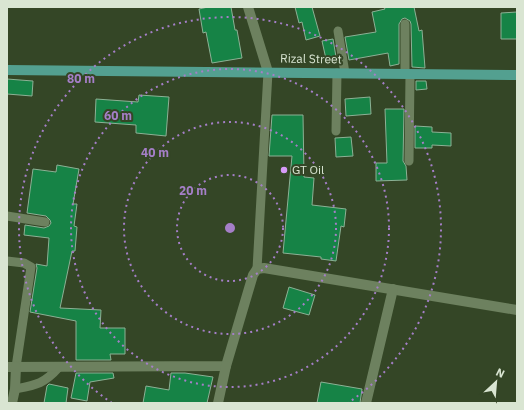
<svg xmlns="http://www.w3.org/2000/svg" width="524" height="410" font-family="'IBM Plex Sans',sans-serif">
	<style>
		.building { fill: #168346; stroke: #8cb195 }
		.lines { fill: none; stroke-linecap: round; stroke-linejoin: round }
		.lane { stroke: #6d815f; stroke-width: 9 }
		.street { stroke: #6d815f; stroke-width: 10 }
		.primary { stroke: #53a090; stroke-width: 10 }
		.ring { fill: none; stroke: #a57fc8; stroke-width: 2; stroke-dasharray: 2 4 }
		.poi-dot { fill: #d79bf9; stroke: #344626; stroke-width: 1.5 }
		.labels { text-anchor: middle; stroke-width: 4; stroke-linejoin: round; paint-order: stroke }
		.street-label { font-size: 12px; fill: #d9e5d2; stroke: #344626 }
		.poi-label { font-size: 12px; fill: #d9e5d2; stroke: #344626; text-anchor: start }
		.centre { fill: #a57fc8; stroke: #344626; stroke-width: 2 }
		.ring-label { font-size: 12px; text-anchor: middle; font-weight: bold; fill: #a57fc8; stroke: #344626; stroke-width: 4; stroke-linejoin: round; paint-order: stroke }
	</style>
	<rect width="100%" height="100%" fill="#344626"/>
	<g class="building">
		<path d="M208,7h23l4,23h2l5,28 -30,5 -6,-31 -3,1 -4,-24z"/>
		<path d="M295,7h17l8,29 -14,4 -4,-18 -3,1z"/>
		<path d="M384,7h30l5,24 3,-1 3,38 -13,-1 -1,-43 -1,-3 -5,-3 -3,1 -3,5v40l-9,2 -2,-13 -39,7 -4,-23 31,-5 -4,-20 13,-3z"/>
		<path d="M517,12v27h-16v-26z"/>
		<path d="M333,39l3,18 -10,2 -4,-18z"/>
		<path d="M7,79l26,2 -1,15 -25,-2z"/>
		<path d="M416,81h10l1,8 -11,1z"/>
		<path d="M139,95l30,2 -3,39 -30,-3v-8l-41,-3 1,-23 42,3z"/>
		<path d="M370,97l1,17 -25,2 -1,-17z"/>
		<path d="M385,109h19l-1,52 3,5 1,14 -31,1v-18h11z"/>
		<path d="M272,115h31l1,62 10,1 -2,27 34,4 -2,18 -3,-1 -5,35 -15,-2v-2l-38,-4 9,-97h-23z"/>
		<path d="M415,126l17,1v5l19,1v13l-19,-1v3h-17z"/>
		<path d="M351,137l2,19 -17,1 -1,-19z"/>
		<path d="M57,165l22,4 -6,35h4l-3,22 3,1 -2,24h-3l-12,57 41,2 -1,18h25v26h-15l1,6h-35v-39l-46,-9 7,-44 -1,-4 11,2 2,-28 -25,-3 1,-10 19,3 5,-2 2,-3 -1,-3 -4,-4 -19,-3 6,-44 23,3z"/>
		<path d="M289,287l26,8 -6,20 -26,-7z"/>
		<path d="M76,373h37l1,5 -24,4 -3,19 -16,-3z"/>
		<path d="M171,373h14l28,4 -6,26h-64l3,-17 23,4z"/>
		<path d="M321,382l41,7 -2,14h-43z"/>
		<path d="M49,384l19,4 -2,15h-22l3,-17z"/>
	</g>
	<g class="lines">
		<g class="lane">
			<path d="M338,31l7,42"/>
			<path d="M405,73v-49"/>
			<path d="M336,131l1,-58"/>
			<path d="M409,161l1,-87"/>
			<path d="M7,216l38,6"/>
			<path d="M7,261l17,2 7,4 -15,100"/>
			<path d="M257,269l11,-197"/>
			<path d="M15,389c21,-4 29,-5 44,-22"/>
		</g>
		<g class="street">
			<path d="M248,7l20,65"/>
			<path d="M7,367l219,-1 27,-91 4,-6 7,-1 253,42"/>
			<path d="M12,403l3,-14 1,-22"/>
			<path d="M218,403l8,-37"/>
			<path d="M366,403l27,-114"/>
		</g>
		<path class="primary" d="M7,70l510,5"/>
	</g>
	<g class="ring">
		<circle cx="230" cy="228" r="53"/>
		<circle cx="230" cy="228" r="106"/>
		<circle cx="230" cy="228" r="159"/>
		<path d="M112 403A211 211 0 1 1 348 403"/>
	</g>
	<circle class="poi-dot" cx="284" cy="170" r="4"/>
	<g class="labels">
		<g class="street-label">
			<text transform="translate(311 59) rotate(1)" y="4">Rizal Street</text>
		</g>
		<g class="poi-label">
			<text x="292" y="174">GT Oil</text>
		</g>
	</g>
	<circle cx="230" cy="228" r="6" class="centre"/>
	<g class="ring-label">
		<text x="81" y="83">80 m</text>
		<text x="118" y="120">60 m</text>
		<text x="155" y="157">40 m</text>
		<text x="193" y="195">20 m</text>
	</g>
	<rect width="524" height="410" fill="none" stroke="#d9e5d2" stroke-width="16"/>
	<g transform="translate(496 382) rotate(26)" stroke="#344626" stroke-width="3" paint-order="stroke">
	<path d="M0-3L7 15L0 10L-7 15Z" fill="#d9e5d2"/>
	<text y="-6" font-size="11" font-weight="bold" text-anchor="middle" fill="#d9e5d2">N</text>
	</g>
</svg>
